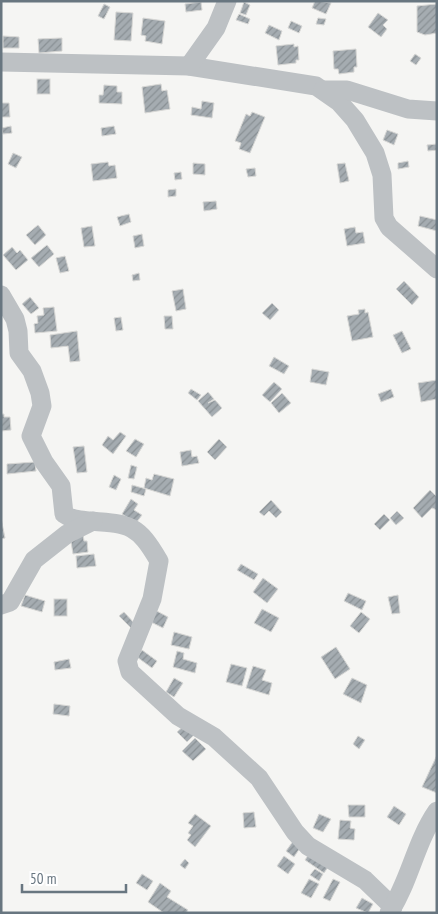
<svg xmlns="http://www.w3.org/2000/svg" width="438" height="914" font-family="'PT Sans Narrow',sans-serif">
	<style>
		.building { fill: url(#building-hatch); stroke: #d7d7d5 }
		.lines { fill: none; stroke-linecap: round; stroke-linejoin: round }
		.minor { stroke: #bdc1c4; stroke-width: 19 }
	</style>
	<defs>
		<pattern id="building-hatch" width="6" height="6" patternUnits="userSpaceOnUse" patternTransform="scale(1.25)"><rect width="6" height="6" fill="#a5acb1"/><path d="M-1 1l2-2M0 6l6-6M5 7l2-2" fill="none" stroke="#8a9195"/></pattern>
	</defs>
	<rect width="100%" height="100%" fill="#f5f5f3"/>
	<g class="building">
		<path d="M315,1l16,2 -5,11 -14,-6z"/>
		<path d="M201,2l1,8 -16,2 -1,-8z"/>
		<path d="M244,2l6,3 -4,10 -6,-2z"/>
		<path d="M104,4l6,3 -6,12 -6,-3z"/>
		<path d="M437,4v29l-12,2 -8,-3v-26z"/>
		<path d="M116,12l17,1 -2,28 -17,-1z"/>
		<path d="M378,13l10,7 -5,5 4,4 -6,8 -13,-10z"/>
		<path d="M239,14l11,5 -2,5 -12,-4z"/>
		<path d="M143,18l22,3 -3,23 -17,-3 1,-5 -5,-1z"/>
		<path d="M318,18l8,1 -2,6 -8,-1z"/>
		<path d="M291,21l11,5 -3,7 -11,-5z"/>
		<path d="M269,25l13,6 -3,9 -14,-7z"/>
		<path d="M3,36l16,1v11h-16z"/>
		<path d="M62,38v13l-23,2 -1,-14z"/>
		<path d="M294,44v3l4,-1 1,14h-3v3l-18,2 -2,-19z"/>
		<path d="M356,49l1,18h-3v5l-15,2 -1,-5h-4l-1,-18z"/>
		<path d="M415,54l6,4 -5,7 -6,-4z"/>
		<rect x="37" y="79" width="13" height="15"/>
		<path d="M161,84l1,7 5,-1 3,19 -25,4 -3,-26z"/>
		<path d="M104,85l13,1v6h5v12l-23,-1v-8h4z"/>
		<path d="M202,101l12,2 -2,15 -21,-3 1,-8 9,2z"/>
		<path d="M1,103h8l1,14h-9z"/>
		<path d="M252,112l13,5 -15,36 -11,-4 2,-6 -6,-2 11,-27 4,2z"/>
		<path d="M11,126l1,7 -9,1 -1,-6z"/>
		<path d="M114,126l2,8 -14,2 -1,-8z"/>
		<path d="M387,130l11,4 -4,11 -11,-5z"/>
		<path d="M437,144v6l-9,1 -1,-6z"/>
		<path d="M13,153l9,4 -6,11 -8,-4z"/>
		<path d="M408,161l1,6 -11,2v-6z"/>
		<path d="M108,162l1,4 6,-1 2,13 -24,3 -2,-17z"/>
		<path d="M193,163l12,1v11l-12,-1z"/>
		<path d="M345,163l4,18 -9,2 -3,-19z"/>
		<path d="M255,168l1,8 -8,1 -2,-8z"/>
		<path d="M181,172l1,7 -7,1 -1,-7z"/>
		<path d="M176,189v7l-8,1v-7z"/>
		<path d="M216,201l1,8 -13,2 -1,-9z"/>
		<path d="M129,214l2,8 -11,4 -3,-9z"/>
		<path d="M420,216l17,4v11l-19,-5z"/>
		<path d="M38,225l8,10 -11,10 -9,-10z"/>
		<path d="M92,226l3,20 -11,1 -3,-19z"/>
		<path d="M355,227l1,6 7,-1 2,11 -18,3 -3,-17z"/>
		<path d="M142,234l2,12 -9,2 -2,-12z"/>
		<path d="M47,245l7,9 -15,13 -8,-9z"/>
		<path d="M12,247l5,6 3,-3 8,10 -12,10 -13,-15z"/>
		<path d="M65,256l4,15 -9,2 -4,-15z"/>
		<path d="M139,273l1,7 -7,1 -1,-6z"/>
		<path d="M404,281l15,16 -7,8 -16,-16z"/>
		<path d="M183,289l3,20 -10,2 -4,-20z"/>
		<path d="M30,297l9,11 -8,6 -9,-10z"/>
		<path d="M272,303l7,7 -9,10 -8,-7z"/>
		<path d="M54,307l3,24 -22,2 -1,-9 4,-1 -1,-7 7,-1 -1,-7z"/>
		<path d="M365,309v4l3,-1 5,25 -21,4 -5,-25 12,-2 -1,-4z"/>
		<path d="M164,316h8l1,13h-8z"/>
		<path d="M121,317l2,13 -7,1 -2,-13z"/>
		<path d="M77,331l3,30 -10,1 -2,-16 -17,2 -1,-13z"/>
		<path d="M402,331l9,18 -9,4 -9,-18z"/>
		<path d="M274,357l15,9 -5,8 -15,-8z"/>
		<path d="M312,369l17,3 -3,13 -16,-3z"/>
		<path d="M437,380v19l-16,3 -3,-19z"/>
		<path d="M274,382l8,7 -12,13 -8,-7z"/>
		<path d="M191,389l10,6 -4,5 -9,-7z"/>
		<path d="M391,389l3,8 -13,5 -3,-8z"/>
		<path d="M208,392l6,7 -6,4 7,-3 7,8 -10,9 -14,-16z"/>
		<path d="M282,393l9,10 -12,10 -8,-10z"/>
		<path d="M1,414h3v3h6l1,13 -10,1z"/>
		<path d="M120,432l6,4 -13,18 -11,-9 6,-9 5,4z"/>
		<path d="M135,439l9,5 -8,13 -10,-6z"/>
		<path d="M219,439l8,8 -12,13 -8,-8z"/>
		<path d="M84,446l3,26 -10,1 -4,-26z"/>
		<path d="M191,450l1,7 5,-1 2,7 -17,3 -2,-14z"/>
		<path d="M35,462l1,9 -29,3v-10z"/>
		<path d="M131,465l6,2 -3,12 -6,-1z"/>
		<path d="M154,474l20,5 -4,17 -26,-8 2,-10 6,2z"/>
		<path d="M114,475l7,4 -5,11 -7,-3z"/>
		<path d="M132,485l14,4 -2,7 -13,-4z"/>
		<path d="M430,490l7,7v13l-5,-2 -10,10 -9,-10z"/>
		<path d="M131,499l7,5 -4,6 8,5 -6,8 -14,-9z"/>
		<path d="M271,500l11,12 -6,6 -7,-7 -5,5 -5,-4z"/>
		<path d="M397,511l7,7 -8,7 -6,-7z"/>
		<path d="M384,514l6,6 -10,10 -6,-6z"/>
		<path d="M1,518l4,20 -4,1z"/>
		<path d="M83,534l1,7h3l1,11 -15,2 -3,-18z"/>
		<path d="M94,554l2,12 -19,2 -1,-12z"/>
		<path d="M241,564l17,10 -4,6 -17,-10z"/>
		<path d="M263,578l15,11 -11,14 -14,-11z"/>
		<path d="M348,593l18,8 -4,9 -18,-9z"/>
		<path d="M25,595l20,6 -3,11 -21,-6z"/>
		<path d="M398,595l2,18 -8,1 -4,-17z"/>
		<rect x="54" y="599" width="13" height="17"/>
		<path d="M153,609l15,8 -5,11 -16,-8z"/>
		<path d="M262,609l17,9 -8,14 -17,-9z"/>
		<path d="M124,612l11,12 -4,4 -12,-12z"/>
		<path d="M361,612l9,7 -11,14 -9,-7z"/>
		<path d="M174,632l18,5 -3,12 -18,-4z"/>
		<path d="M336,647l14,22 -15,10 -14,-22z"/>
		<path d="M142,650l15,11 -5,7 -15,-11z"/>
		<path d="M177,651l7,2 -1,6 14,4 -2,10 -22,-6z"/>
		<path d="M69,659l2,9 -16,2 -1,-8z"/>
		<path d="M231,664l16,4 -5,18 -16,-4z"/>
		<path d="M253,666l13,4 -4,10 10,3 -3,12 -23,-7z"/>
		<path d="M174,678l9,5 -9,14 -8,-5z"/>
		<path d="M352,678l15,7 -6,18 -18,-9z"/>
		<path d="M54,704l16,2 -1,10 -16,-2z"/>
		<path d="M186,724l10,9 -9,9 -10,-10z"/>
		<path d="M358,736l7,4 -6,9 -6,-5z"/>
		<path d="M195,738l11,11 -13,12 -11,-10z"/>
		<path d="M437,755v38l-15,-6z"/>
		<path d="M348,805h17v12h-16z"/>
		<path d="M394,806l12,8 -7,11 -12,-8z"/>
		<path d="M254,812l2,15 -12,1 -1,-15z"/>
		<path d="M195,814l16,12 -16,21 -8,-7 4,-5 -3,-2 5,-7 -5,-3z"/>
		<path d="M319,814l12,5 -8,13 -10,-4z"/>
		<path d="M340,820l11,1 -1,7 5,1 -1,11 -16,-1z"/>
		<path d="M294,840l8,5 -8,12 -8,-6z"/>
		<path d="M311,851l19,13 -6,9 -19,-13z"/>
		<path d="M284,856l11,8 -7,10 -11,-8z"/>
		<path d="M185,859l4,4 -4,6 -5,-4z"/>
		<path d="M315,869l8,5 -4,7 -9,-6z"/>
		<path d="M142,874l11,7 -6,9 -11,-7z"/>
		<path d="M309,879l10,5 -8,14 -10,-5z"/>
		<path d="M333,879l7,3 -10,19 -7,-3z"/>
		<path d="M160,883l11,8 -4,6 21,13 -2,3h-22l-16,-11z"/>
		<path d="M362,898l11,6 -5,9 -12,-5z"/>
	</g>
	<g class="lines">
		<g class="minor">
			<path d="M1,62l188,4 127,20 23,16 16,18 20,33 7,22 2,43 5,9 48,42"/>
			<path d="M189,66l27,-38 11,-27"/>
			<path d="M323,90h24l61,19 29,2"/>
			<path d="M1,295l14,24 3,12 1,22 13,18 8,22 2,13 -11,30 13,26 17,24 3,28c8,6 16,6 26,7 41,3 48,4 69,40l-7,38 -25,62 3,11 48,44 36,21 45,41 36,54 13,14 57,34 28,27"/>
			<path d="M1,605l9,-3 24,-42 33,-26 26,-13"/>
			<path d="M389,913c21,-32 26,-70 48,-102"/>
		</g>
	</g>
	<rect width="438" height="914" fill="none" stroke="#687680" stroke-width="5"/>
	<path d="M22 884v8h104v-8" fill="none" stroke="#687680" stroke-width="2.5"/>
	<text x="30" y="884" font-size="15" fill="#687680" stroke="#ffffff" stroke-width="4" paint-order="stroke">50 m</text>
</svg>
